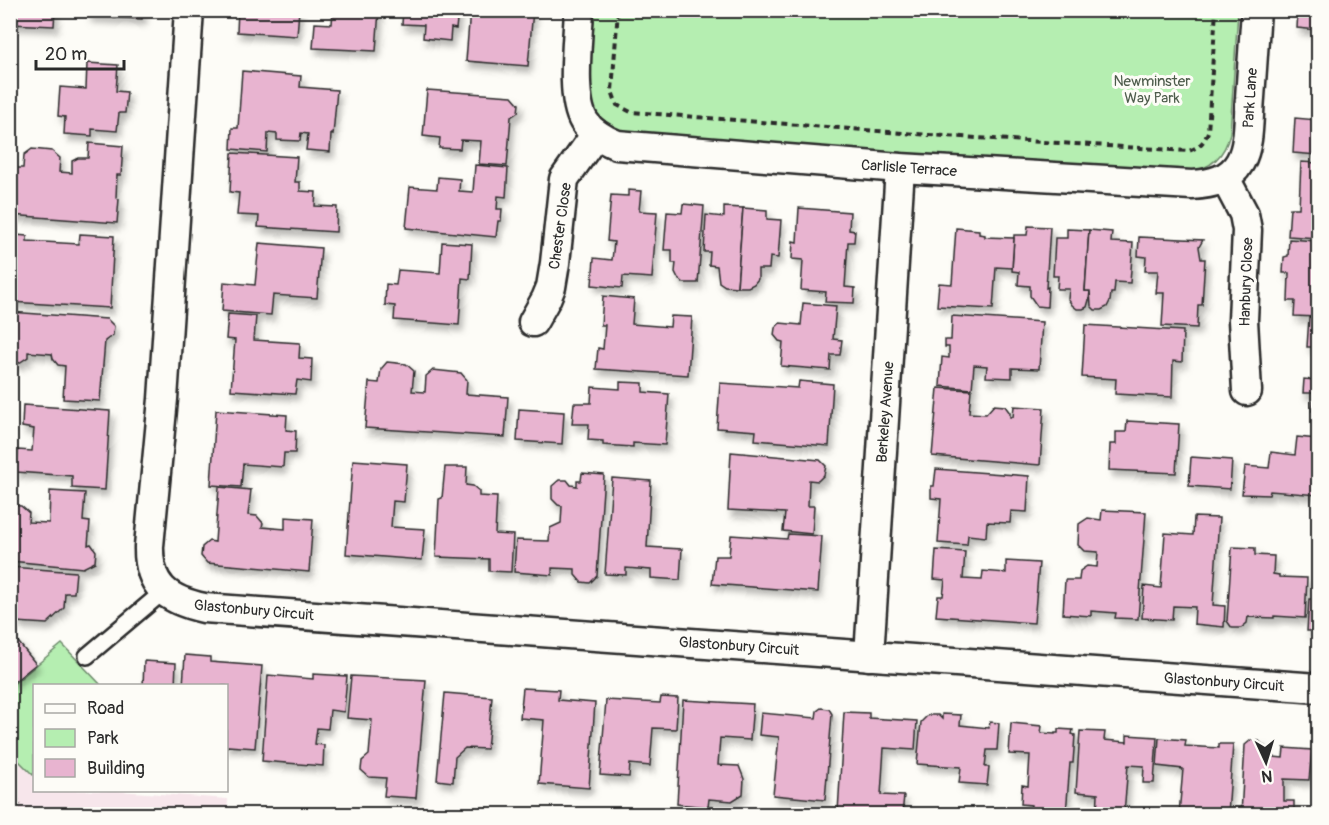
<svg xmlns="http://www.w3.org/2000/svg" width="1329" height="825" font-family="Pangolin,sans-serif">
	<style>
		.built { fill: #f7e6eb }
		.green { fill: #b5eeb1; stroke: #708c6e; stroke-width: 1.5 }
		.building { fill: #e8b4d0; stroke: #2b2b2b; stroke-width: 1.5; filter: url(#shadow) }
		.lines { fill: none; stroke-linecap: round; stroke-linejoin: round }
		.service-casing { stroke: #2b2b2b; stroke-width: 20 }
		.minor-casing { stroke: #2b2b2b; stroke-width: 33 }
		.path { stroke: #2b2b2b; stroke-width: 4; stroke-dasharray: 6 4.5; stroke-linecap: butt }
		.service { stroke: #fdfcf7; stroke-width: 15 }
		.minor { stroke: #fdfcf7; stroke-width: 28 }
		.labels { text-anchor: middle; stroke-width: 6; stroke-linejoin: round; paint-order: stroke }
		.park-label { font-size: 15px; fill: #4e5c4c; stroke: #fdfcf7 }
		.street-label { font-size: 15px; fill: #2b2b2b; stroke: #fdfcf7 }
	</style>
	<defs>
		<filter id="shadow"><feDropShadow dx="3.5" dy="6" stdDeviation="3" flood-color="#0004"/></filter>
	</defs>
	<rect width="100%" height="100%" fill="#fdfcf7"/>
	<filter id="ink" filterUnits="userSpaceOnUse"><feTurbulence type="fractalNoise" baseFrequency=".0167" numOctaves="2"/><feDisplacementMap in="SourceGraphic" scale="12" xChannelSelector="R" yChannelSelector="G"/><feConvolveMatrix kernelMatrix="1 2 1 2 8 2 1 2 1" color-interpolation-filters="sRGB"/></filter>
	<g filter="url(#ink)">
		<path class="built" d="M11,753l23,23v14l85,1 109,8 -1,15h-216z"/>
		<g class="green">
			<path d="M591,11h647l-8,122c-5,22 -18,36 -42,39l-566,-38 -12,-2 -22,-24z"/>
			<path d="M62,644l38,40 -1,2h-65v87l-1,2 -22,-22v-67z"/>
		</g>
		<g class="building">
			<path d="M10,10h45l-1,16 -44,-2z"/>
			<path d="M88,10h55l-1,9 -54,-3z"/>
			<path d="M238,10h61l-2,26 -60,-4z"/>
			<path d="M333,10h46l-3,41 -63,-3 2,-25 17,1z"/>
			<path d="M403,10h55l-2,19 -5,-1 -1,13 -27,-3 1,-13 -22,-1z"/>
			<path d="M470,10h63l-5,56 -62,-5z"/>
			<path d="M1298,10h20v20l-21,-2z"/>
			<path d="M87,63l31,2 -2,26 11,1 -2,21h-6l-2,18 -25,-2v7l-28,-2 1,-17 -7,-1 2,-29 26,2z"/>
			<path d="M242,71l59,5 -1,11 37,3 -4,45 -2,-1 -1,18 -24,-2 2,-16 -7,-1 -1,8 -23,-1v-6l-9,-1 -1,19 -36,-3 1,-21h6z"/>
			<path d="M427,90l85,6 7,8 -1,8 -7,5 -4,49 -28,-2 2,-23 -20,-1 -1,9 -21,-1 1,-10 -17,-2z"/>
			<path d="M1318,101v54l-25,-2 2,-35 22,2z"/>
			<path d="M89,143l34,3 -2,29h-4l-1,23 3,1 -2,24 -107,-8 3,-47h10l1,-13 8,-6 20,2 8,7 -1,14 13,1v-12l6,-3h10z"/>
			<path d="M232,153l65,4 -2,25h5v9l16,1 -1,14 22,1 -1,25 -78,-5 1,-11 -22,-1 2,-22 -9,-1z"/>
			<path d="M1301,162l17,1v75l-30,-2 2,-28h9z"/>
			<path d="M475,165l33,3 -2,29 -8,-1 -1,13h5l-1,12h-3l-2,16 -90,-9 4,-41 27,2 1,-12 22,2 -1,12 14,1z"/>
			<path d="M628,190l13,1 -2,20 18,1 -5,66 -29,-2 -1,12 -30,-3 2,-27 18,2 2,-18 -7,-1 4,-46 17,1z"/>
			<path d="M683,204l21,2 -6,77h-14l-6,-5 -3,-6 1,-9h-4v-13h-8l3,-38 15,1z"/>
			<path d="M724,207l19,1 -6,79 -12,-1 -6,-4 -2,-16 -8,-1 1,-13h-6l2,-37 18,2z"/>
			<path d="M743,208l24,2v9l14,1 -3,38 -8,-1 -1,12h-11v10l-4,5 -6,3h-11z"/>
			<path d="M799,208l51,4 -1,18 6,1 -1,11h-6l-3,45 10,1 -1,15 -29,-1 1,-10 -25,-2 2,-30 -11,-1 1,-18 4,1z"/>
			<path d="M1028,226l22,1 -4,61 2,-1 -1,20 -10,-1 -7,-10v-10l-12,-1 1,-13 -7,-1 2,-36h13z"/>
			<path d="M956,228l23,2v4l6,1v2l29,1 -2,30 -16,-1 -3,42 -56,-3 2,-23 13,1z"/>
			<path d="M1067,229l22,1 -4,61h5l-1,9 -2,7 -4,2h-6l-5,-4 -4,-6 1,-10h-12l1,-13h-5l2,-38h12z"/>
			<path d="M1089,230l23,2 -1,10 22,1 -3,40 -15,-1 -1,11h-3l-1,8 -3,6 -6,3h-6l-4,-4 -1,-15h-5z"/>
			<path d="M80,234l34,2 -4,72 -100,-6 2,-62 4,-5 11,1v5l52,3z"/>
			<path d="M1139,237l64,3 -4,7 2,12h4l-3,46h-4l-1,23 -35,-2 2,-33h-8l2,-22h-13l1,-14 -8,-1z"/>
			<path d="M1289,239l27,2 2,3v73l-24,-1 1,-15h-7l1,-28h-6l1,-16 4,-1z"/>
			<path d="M442,242l30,2 -2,35 -8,-1 -3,47 -65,-5 1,-14 -10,-1 1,-21 10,1 2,-15 42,3z"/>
			<path d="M259,243l62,5 -4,50 -44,-3 -2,20 -49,-4 2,-29 31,3z"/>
			<path d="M603,296l31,3 -2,25 38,3 1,-11 21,1 -4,58 -92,-6 2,-21 5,1 2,-24h-4z"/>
			<path d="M803,303l33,3 -3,33 9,1 -2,15h-9l-1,15 -49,-4 2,-24 -4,-1 -5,-6 1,-7 5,-5 21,2z"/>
			<path d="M10,312l97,7 7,7 -1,9 -8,6 -5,60 -37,-2 2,-33 -7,-1 -5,-6 -1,-5 -24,-2v5l-9,6 -9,-1z"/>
			<path d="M228,314l28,2 -2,24 46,3 -1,15 13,1 -1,23 -14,-2 -2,14 -64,-4 4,-50 -9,-1z"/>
			<path d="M952,316l90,6 -3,47 -27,-1v10l-26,-1 1,-11 -13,-1 -2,24 -32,-3 2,-29 7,1v-11h-4v-7h6z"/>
			<path d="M1309,317l9,1v93h-6l2,-18h-11l1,-14 10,1 2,-33h-9z"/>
			<path d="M1085,325l98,6 -1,31 -9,-1 -1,36 -57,-3 1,-15 -34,-2z"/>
			<path d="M387,362l19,2 8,7 -2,20 13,1 1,-16 7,-6 28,3 6,7 -1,14 42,3 -3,40 -140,-9 4,-46 10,1 2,-14z"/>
			<path d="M799,381l34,3 -4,62 -74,-6 1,-9 -39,-3 3,-45 78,5z"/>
			<path d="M620,382l23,1v9l26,2 -4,51 -32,-2v4l-30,-2v-4l-15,-1 1,-16h-17l2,-21h17l1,-16 28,2z"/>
			<path d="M938,388l33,2 -2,23 17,1 8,-9 11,1 5,7v4h3l1,-11 30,2 -4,57 -108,-9z"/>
			<path d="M23,405l87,6 -5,79 -33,-2v-12l-56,-4 2,-22 14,1 2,-22 -12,-2z"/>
			<path d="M519,409l45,3 -2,32 -45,-3z"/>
			<path d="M216,410l71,5 -1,15 10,1 -1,22h-11l-1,14 -40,-3 -2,23 -30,-2z"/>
			<path d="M1127,421l52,3 -3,49 -67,-3 1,-26h6v-12h10z"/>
			<path d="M1297,437l21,2v56l-48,-4 -1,4 -27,-1 3,-28 24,2 2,-16 24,3z"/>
			<path d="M731,452l89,8 6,6 -2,9 -6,6 -9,-1 -1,26h6l-2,28 -29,-3 2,-18 -57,-3z"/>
			<path d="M1191,457l41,3 -2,29 -41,-3z"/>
			<path d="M353,460l54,4 -3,38 -11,-1 -2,26 34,2 -3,31 -76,-6z"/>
			<path d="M445,467h22l-1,18 7,1 6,5v5l18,1 -2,37 18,1 -2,37 -22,-1v-12l-53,-2 3,-58 3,-1z"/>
			<path d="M936,469l93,7 -2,36 -16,-1 -1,12 -23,-1 -1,15 -18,-2 -1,10 -29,-2 3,-44 -10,-1v-12h3z"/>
			<path d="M582,473l22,2 -7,101 -7,7 -9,-1 -6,-7v-6l-23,-1v7l-38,-3 2,-32 33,1 1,-13 11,-5 1,-17 -4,-1 -6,-6v-13l7,-6h8l4,5 6,1v-5h4z"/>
			<path d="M612,478l39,3 -4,66 35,2 -2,31 -29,-2v-8l-25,-2v7l-21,-1z"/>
			<path d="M219,487l32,3 -3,25 9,1 6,7 -1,4 23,2v-12l28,2 -4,53 -102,-9 -6,-7 1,-9 7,-6 6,1z"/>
			<path d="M50,491l35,2 -2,28 7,1 -2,23 3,-1 5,7 -1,11 -12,6 -73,-7v-56l11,1 8,7 -1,9 21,1z"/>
			<path d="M1102,510l44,2 -8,107 -23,-1 1,-5 -25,-2v5l-28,-2 2,-34h14l1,-9 7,-5 10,1 1,-15 -14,-1 -6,-6 1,-21 9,-6 13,2z"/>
			<path d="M1194,517l25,1 -6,87 12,1 -1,21 -30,-3 1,-17 -22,-1 -1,14 -30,-2 2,-32 17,2 4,-55 28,2z"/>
			<path d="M788,534l34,2 -4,56 -106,-8 3,-28h14l2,-21 56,4z"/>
			<path d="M1318,543v88h-11l2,-32h6z"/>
			<path d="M1232,547l23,1v7l19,1 -1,18 6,1v2l28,1 -2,40 -31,-2v2l-26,-1 -1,6 -6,5h-9l-5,-7z"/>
			<path d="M936,550l29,2 -2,27 19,1 1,-9 23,2v-12l33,2 -5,60 -98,-7 2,-20h5l2,-16 -11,-1z"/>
			<path d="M10,567l66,5 -2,21h-9l-1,15 -17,16 -31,-2 1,-11 -7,-1z"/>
			<path d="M15,638l21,26 -26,21v-43z"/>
			<path d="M185,655l25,2v5l52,4 -7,82 -27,-2 -2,2v-62h-43z"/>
			<path d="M144,661l32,2 -1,23h-32z"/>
			<path d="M313,674l34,2 -3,36 -14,-2 -2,19 -11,-1 -2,16 9,1 -1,21 -61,-5 6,-86 45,4z"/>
			<path d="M351,676l75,4 -10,118 -32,-2 2,-18 -17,-1 -8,-7 1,-9 7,-6 3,-35 -25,-2z"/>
			<path d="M523,688l36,2 -1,10 37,3 -6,85 -50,-4 5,-64 -24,-2z"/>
			<path d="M445,693l47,4 -5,52 -22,-1 -10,9 -2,25 -16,-2z"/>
			<path d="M661,697l17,1 -2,31 -23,-1 -3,38 -20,-2 -1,13 -29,-2 6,-75 54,3z"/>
			<path d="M683,700l70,4 -3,36 -30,-2 -2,27 21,1 5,13 -1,15 -11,7 -23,-2 -1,8 -31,-3z"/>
			<path d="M821,708l8,1 3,5 -7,86 -52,-5 6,-58 -20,-2 2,-22 55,5 1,-7z"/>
			<path d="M844,712l25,1v5l48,3 -2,29 -31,-2 -3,47 23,1 -2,18 -64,-2z"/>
			<path d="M942,714l19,1 -1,10 29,3 1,-6 9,1 -2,27h-10l-2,17h4l-2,18 -28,-2 2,-16 -44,-3 4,-42 7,-7h10l4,4z"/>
			<path d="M1011,723l31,3 -1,7 14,1v-1h3v-4l15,1 -1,4 3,1 -2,28h-3l-4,51h-36l1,-9 -10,-1 1,-19 6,1 2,-31 -21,-1z"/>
			<path d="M1080,731l25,1 -1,8 23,2v-7l30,2 -3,46h-11l1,-17 -16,-1 -4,49h-27l1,-20 -22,-2z"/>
			<path d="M1159,738l27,2 -1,6 34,2v-4h14l-5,70h-49l4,-45 -26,-3z"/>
			<path d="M1251,740l8,1 6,6 -1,9 19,2 1,-10 28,2 -3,30 -25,-1v22h10v13h-53l4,-69z"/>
		</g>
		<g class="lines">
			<defs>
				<path id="service" d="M87,656l77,-65"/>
				<g id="minor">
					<path d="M189,10l-26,389 -14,147c-1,40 18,54 55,62l1114,80"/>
					<path d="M579,10c-1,29 -9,87 5,111 7,12 21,19 33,24l283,23 292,17c19,-1 38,-5 48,-23 10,-18 8,-43 10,-64 2,-29 4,-58 6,-88"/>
					<path d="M1225,178l19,36 3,16 -4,90 4,71"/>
					<path d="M533,322l13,-23 5,-12 4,-24 9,-84 32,-45"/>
					<path d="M869,656l31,-488"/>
				</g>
			</defs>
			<use href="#service" class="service-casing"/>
			<use href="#minor" class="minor-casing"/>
			<g class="path">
				<path d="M618,10l-6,81 5,14 14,7 298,23 260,16c10,-4 15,-8 19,-19l8,-122"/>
				<path d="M10,786l10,19"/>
			</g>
			<use href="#service" class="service"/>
			<use href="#minor" class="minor"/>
		</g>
	</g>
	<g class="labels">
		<g class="park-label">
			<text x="1152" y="86">Newminster<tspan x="1152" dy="17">Way Park</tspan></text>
		</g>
		<g class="street-label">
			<text transform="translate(1250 98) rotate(-86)" y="5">Park Lane</text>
			<text transform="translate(909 168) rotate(4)" y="5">Carlisle Terrace</text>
			<text transform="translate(560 226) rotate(-82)" y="5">Chester Close</text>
			<text transform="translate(1246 282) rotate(-88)" y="5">Hanbury Close</text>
			<text transform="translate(885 412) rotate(-86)" y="5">Berkeley Avenue</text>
			<text transform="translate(254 610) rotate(5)" y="5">Glastonbury Circuit</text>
			<text transform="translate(739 646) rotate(4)" y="5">Glastonbury Circuit</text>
			<text transform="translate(1224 682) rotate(4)" y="5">Glastonbury Circuit</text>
		</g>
	</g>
	<rect width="1329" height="825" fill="none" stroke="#fdfcf7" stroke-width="36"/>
	<rect x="18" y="18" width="1293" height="789" fill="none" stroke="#2b2b2b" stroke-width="2" filter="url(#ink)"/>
	<rect x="33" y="684" width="195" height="108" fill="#fdfcf7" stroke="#a9a8a5" stroke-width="1.5"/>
	<rect x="45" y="704" width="30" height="9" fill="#fdfcf7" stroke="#a9a8a5" stroke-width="1.5"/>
	<text x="87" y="714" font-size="18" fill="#2b2b2b">Road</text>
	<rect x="45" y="729" width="30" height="18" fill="#b5eeb1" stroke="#a9a8a5" stroke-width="1.5"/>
	<text x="87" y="744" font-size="18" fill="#2b2b2b">Park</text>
	<rect x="45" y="759" width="30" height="18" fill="#e8b4d0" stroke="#a9a8a5" stroke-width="1.5"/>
	<text x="87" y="774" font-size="18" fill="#2b2b2b">Building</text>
	<g transform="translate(1266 762) rotate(176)" stroke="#fdfcf7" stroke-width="4.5" paint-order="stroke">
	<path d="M0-4.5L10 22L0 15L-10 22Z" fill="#2b2b2b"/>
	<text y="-9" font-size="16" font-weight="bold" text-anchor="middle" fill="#2b2b2b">N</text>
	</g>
	<path d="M36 60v9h88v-9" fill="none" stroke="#2b2b2b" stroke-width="3"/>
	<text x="45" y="60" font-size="18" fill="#2b2b2b" stroke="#fdfcf7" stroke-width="4.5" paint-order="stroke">20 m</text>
</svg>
